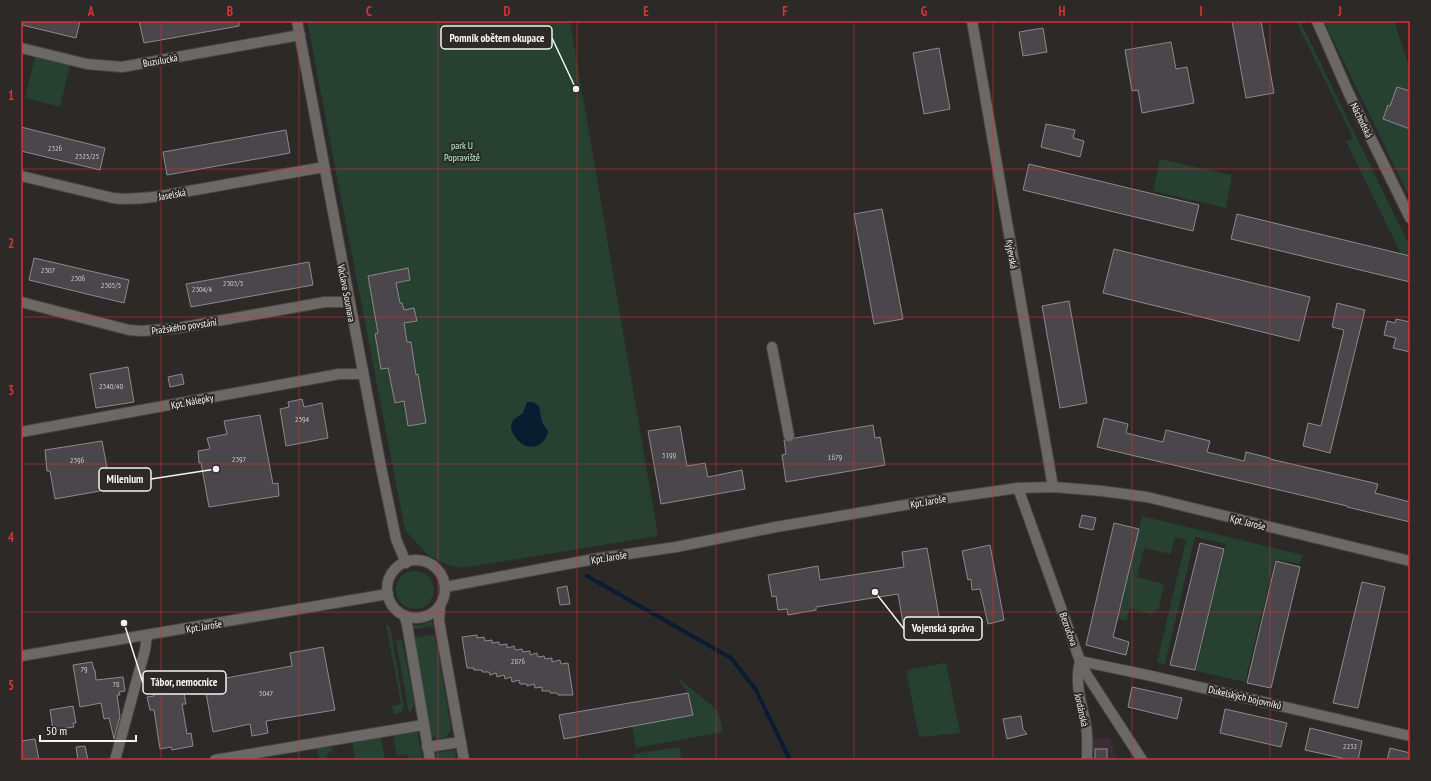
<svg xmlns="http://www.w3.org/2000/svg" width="1431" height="781" font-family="'PT Sans Narrow',sans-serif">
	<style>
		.industrial { fill: #3e2c35 }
		.green { fill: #264031 }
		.water { fill: #0a1c31 }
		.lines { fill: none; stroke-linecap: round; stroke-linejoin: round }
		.stream { stroke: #0a1c31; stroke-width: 4 }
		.building { fill: #494749; stroke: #8b898b }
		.minor-casing { stroke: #474644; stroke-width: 12 }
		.minor { stroke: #6a6968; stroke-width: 10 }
		.grid { fill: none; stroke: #d83232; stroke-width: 1; stroke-opacity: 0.55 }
		.labels { text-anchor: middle; stroke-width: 4; stroke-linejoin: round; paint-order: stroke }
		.number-label { font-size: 8px; fill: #c9c9c8 }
		.street-label { font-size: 10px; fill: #f4f4f2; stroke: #2b2a28 }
		.park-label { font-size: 10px; fill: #b7f2cf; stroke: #2b2a28 }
		.leader { fill: none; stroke: #f4f4f2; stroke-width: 1.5 }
		.callout-dot { fill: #f4f4f2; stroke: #2b2a28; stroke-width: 1.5 }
		.callout { fill: #2b2a28; stroke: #f4f4f2; stroke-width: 1.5 }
		.callout-label { font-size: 11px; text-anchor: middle; font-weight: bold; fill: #f4f4f2 }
		.neatline { fill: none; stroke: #d83232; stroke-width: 1.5 }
		.grid-label { font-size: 13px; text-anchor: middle; font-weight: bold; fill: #d83232 }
	</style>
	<rect width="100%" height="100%" fill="#2b2a28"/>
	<path class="industrial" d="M1092,738h18l7,22h-26z"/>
	<g class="green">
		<path d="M307,21h263l88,515 -196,32 -14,-3 -20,-10 -23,-25z"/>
		<path d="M1296,21h4l110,226v9l-9,-2 -55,-113 7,-3z"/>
		<path d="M1324,21h71l2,9 13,39v129z"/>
		<path d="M35,57l35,8 -10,42 -35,-9z"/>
		<path d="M1160,159l72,16 -6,33 -73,-17z"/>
		<path d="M1142,516l161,39 -4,9 -24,-5 -30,123 -49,-11 30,-127 -31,-7 -30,127 -8,-2 29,-122 -11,-3 -4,17 -27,-6 -7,29 27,7 -5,24 -8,6 -21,-6 -4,13 -9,-3z"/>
		<circle cx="415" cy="590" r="19"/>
		<path d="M432,621l1,5 -22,4 -1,-5h12z"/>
		<path d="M386,624l4,3 14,80 -3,6 -7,1 -2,-8 9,-2z"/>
		<path d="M435,634l16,95c-4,11 -14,13 -22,4l-16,-95z"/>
		<path d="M402,640l12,62 -1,6 -4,5 -13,-72z"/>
		<path d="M946,663l14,70 -41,4 -13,-67z"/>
		<path d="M677,677l41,34 5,21 -87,16 -4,-22 60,-11 -4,-22z"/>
		<path d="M417,731l6,29h-14l-1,-6 -11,2 -4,-21z"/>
		<path d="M381,737l4,21 -11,2h-19l-3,-18z"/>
		<path d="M325,747l8,1 -9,12h-8l3,-1 -3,-11z"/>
		<path d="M679,747l3,13h-48l-1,-6z"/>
		<path d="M455,750l1,10h-22l-1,-7z"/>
	</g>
	<path class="water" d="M527,402h6l6,4 3,16 6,9c-1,10 -11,18 -21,15 -8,-2 -19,-15 -15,-23 2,-6 7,-6 11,-10z"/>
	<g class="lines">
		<path class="stream" d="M587,576l144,82 25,32 34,70"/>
	</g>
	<g class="building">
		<path d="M23,21h57l-4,17 -54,-13z"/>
		<path d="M139,21h100v5l-95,17z"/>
		<path d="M1232,21h29l13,72 -28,5z"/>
		<path d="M1043,28l4,24 -24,4 -4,-24z"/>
		<path d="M1171,42l5,27 11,-2 7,36 -52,10 -4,-23 -6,1 -7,-41z"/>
		<path d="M939,48l11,61 -26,5 -11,-61z"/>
		<path d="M1397,87l13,4v38l-27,-10 5,-14 2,1z"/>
		<path d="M1046,124l29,6 -2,8 11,3 -4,16 -39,-10z"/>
		<path d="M21,127l84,21 -5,22 -79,-19z"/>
		<path d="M286,130l4,23 -123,22 -4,-23z"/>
		<path d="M1029,164l170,41 -6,26 -170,-41z"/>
		<path d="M882,209l21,110 -29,5 -20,-110z"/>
		<path d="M1237,214l173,42v26l-179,-43z"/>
		<path d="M1114,249l196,48 -11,44 -196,-48z"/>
		<path d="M34,258l95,22 -5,23 -95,-23z"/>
		<path d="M309,262l4,23 -122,22 -5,-23z"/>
		<path d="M408,268l2,12 -14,3 4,20h2l2,7 10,-2 3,13 -13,2 3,19h4l5,33 2,-1 8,49 -18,3 -4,-25 -9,2 -7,-35 -7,1 -6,-35 3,-1 -10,-57z"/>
		<path d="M1069,301l18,102 -27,5 -18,-102z"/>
		<path d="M1337,303l28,7 -35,143 -27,-7 5,-23 13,3 23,-96 -12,-3z"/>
		<path d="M1396,319l14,3v30l-17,-4 3,-10 -12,-3 3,-14 8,2z"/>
		<path d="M128,367l6,35 -38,6 -6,-34z"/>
		<path d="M182,374l2,10 -14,3 -2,-10z"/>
		<path d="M302,399l2,8 18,-4 6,35 -42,8 -6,-37 9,-2 -1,-5z"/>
		<path d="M260,415l13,69 5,-1 1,13 -70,11 -8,-44h-2l-1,-12 12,-2 -3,-11 20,-4 -3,-13z"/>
		<path d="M1104,418l24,6 -2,9 37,9 3,-12 44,11 -3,11 37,9 2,-9 24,6v1l108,25 -3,9 35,9v20l-63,-15v-1l-250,-59z"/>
		<path d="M873,425l2,13 5,-1 5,28 -99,17 -4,-27 4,-1 -2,-14 6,2 5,-4z"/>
		<path d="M680,426l7,40 18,-3 3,14 34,-7 3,19 -84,15 -13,-73z"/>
		<path d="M102,441l9,48 -56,10 -5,-28h-3l-2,-21z"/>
		<path d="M1082,515l14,3 -3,12 -14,-3z"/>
		<path d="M1114,523l25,6 -26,108 16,5 -3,13 -40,-10z"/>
		<path d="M1200,543l24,6 -29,121 -25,-5z"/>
		<path d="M990,545l14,75 -16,4 -8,-35 -8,1 -1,-11 -3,1 -6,-29z"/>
		<path d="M927,548l14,80 -36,6 -7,-40 -82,13v3l-28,5 -1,-6 -9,1 -2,-14 -4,1 -4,-22 50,-9 2,14 84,-13 -2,-15z"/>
		<path d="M1276,561l24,6 -29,121 -24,-5z"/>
		<path d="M1362,582l23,5 -27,121 -25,-5z"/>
		<path d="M567,586l3,18 -10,1 -3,-17z"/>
		<path d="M477,635v3l7,-1 1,4 7,-1v3l7,-1v3l8,-1v4l7,-2 1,4 7,-1 1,3 7,-1v4l7,-2 1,4 6,-1 1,3 7,-1v4l8,-2 1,4 7,-1 5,32h-15l-1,-2h-7v-2h-8v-4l-7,1 -1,-4 -7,2v-2h-7l-1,-4 -7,2 -1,-5 -6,2 -1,-4 -7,2 -1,-4 -6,2 -1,-3h-7v-2h-8v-2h-7l-5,-31z"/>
		<path d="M323,647l12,63 -69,11 2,12 -16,3 -2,-12 -37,8 -9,-50 88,-16 -2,-13z"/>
		<path d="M92,662l2,8h1l1,10 27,-3 2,14 -6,1 1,3h-3l3,21 -6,23 -5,-21 -5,1 -3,-16 -21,4 -7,-42z"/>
		<path d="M181,676l5,28h-4l5,30 4,-1 2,13 -21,4 -1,-3 -11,2 -6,-39h-4l-3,-13 7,-1 -2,-9 20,-3 -1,-6z"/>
		<path d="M1132,687l50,11 -5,21 -49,-12z"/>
		<path d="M688,693l5,22 -129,24 -5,-24z"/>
		<path d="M73,706l3,17h-3l1,4 -21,3 -3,-20z"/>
		<path d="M1225,709l62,14 -6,24 -61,-14z"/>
		<path d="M1021,716l2,13 4,5 -20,5 -4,-20z"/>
		<path d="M1310,728l52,13 -4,19h-7l-46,-10z"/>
		<path d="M35,739l4,21h-18v-19z"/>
		<path d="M85,746l3,14h-10l-2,-13z"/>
		<path d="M1390,748l20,5v7h-23z"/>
		<rect x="1095" y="749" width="12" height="11"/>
	</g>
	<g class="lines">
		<defs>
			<g id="minor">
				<path d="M297,21l84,446 15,72 10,24"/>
				<path d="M972,21l81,466"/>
				<path d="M1317,21l32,73 61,124"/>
				<path d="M21,48l66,16 35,3 178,-32"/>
				<path d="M21,176l92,22c17,2 31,0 48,-2l163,-29"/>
				<path d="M21,302l108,28 13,1 36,-3 147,-26h24"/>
				<path d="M772,347l17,89"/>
				<path d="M21,432l302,-55 16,-3h23"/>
				<path d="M1018,488l62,173 7,14 55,85"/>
				<circle cx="416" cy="589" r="29"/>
				<path d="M445,587l149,-28 82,-12 100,-20 158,-27 84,-12 35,-1 49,4 45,6 263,64"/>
				<path d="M440,606l-1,15 25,139"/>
				<path d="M404,615l3,9 23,136"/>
				<path d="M21,656l367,-62"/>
				<path d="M1080,661l67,14 263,61"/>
				<path d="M1080,661c-6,23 2,43 6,65 2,11 1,23 1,34"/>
				<path d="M427,747l34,-5"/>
				<path d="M115,760l30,-110 2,-15"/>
				<path d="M215,760l208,-35"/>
			</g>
		</defs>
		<use href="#minor" class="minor-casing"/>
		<use href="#minor" class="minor"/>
	</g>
	<path class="grid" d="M161,21v739M299,21v739M438,21v739M577,21v739M716,21v739M854,21v739M993,21v739M1132,21v739M1270,21v739M21,169h1389M21,317h1389M21,464h1389M21,612h1389"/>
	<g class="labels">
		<g class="number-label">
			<text x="55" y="151">2326</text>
			<text x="87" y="159">2325/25</text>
			<text x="48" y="273">2307</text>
			<text x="78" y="281">2306</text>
			<text x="233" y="286">2303/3</text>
			<text x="111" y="288">2305/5</text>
			<text x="202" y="292">2304/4</text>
			<text x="111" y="389">2340/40</text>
			<text x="302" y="422">2394</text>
			<text x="669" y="458">3199</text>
			<text x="835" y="460">1679</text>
			<text x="239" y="462">2397</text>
			<text x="77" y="463">2396</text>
			<text x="518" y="664">2876</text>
			<text x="84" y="672">79</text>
			<text x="116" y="687">78</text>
			<text x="266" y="696">3047</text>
			<text x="1350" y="749">2232</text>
		</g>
		<g class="street-label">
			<text transform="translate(160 60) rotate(-10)" y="4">Buzulucká</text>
			<text transform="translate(1362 120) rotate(64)" y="4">Náchodská</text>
			<text transform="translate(172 194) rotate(-10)" y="4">Jaselská</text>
			<text transform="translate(1012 254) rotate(80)" y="4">Kyjevská</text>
			<text transform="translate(347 293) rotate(79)" y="4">Václava Soumara</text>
			<text transform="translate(184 326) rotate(-8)" y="4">Pražského povstání</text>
			<text transform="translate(192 401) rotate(-11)" y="4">Kpt. Nálepky</text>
			<text transform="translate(928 501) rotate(-10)" y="4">Kpt. Jaroše</text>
			<text transform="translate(1248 522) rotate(14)" y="4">Kpt. Jaroše</text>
			<text transform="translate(609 557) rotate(-9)" y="4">Kpt. Jaroše</text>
			<text transform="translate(204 626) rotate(-9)" y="4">Kpt. Jaroše</text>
			<text transform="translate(1069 629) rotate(70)" y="4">Bezručova</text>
			<text transform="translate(1245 697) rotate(13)" y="4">Dukelských bojovníků</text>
			<text transform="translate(1082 710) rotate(78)" y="4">Jordánská</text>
		</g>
		<g class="park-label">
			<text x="462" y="149">park U<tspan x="462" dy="12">Popraviště</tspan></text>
		</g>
	</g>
	<path class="leader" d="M576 89L552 38M216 469L151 479M875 592L904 629M124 623L143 683"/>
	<g class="callout-dot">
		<circle cx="576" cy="89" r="4"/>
		<circle cx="216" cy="469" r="4"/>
		<circle cx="875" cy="592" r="4"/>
		<circle cx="124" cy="623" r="4"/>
	</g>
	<g class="callout">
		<rect x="441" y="26" width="111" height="23" rx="4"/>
		<rect x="99" y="468" width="52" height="23" rx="4"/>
		<rect x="904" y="617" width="78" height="23" rx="4"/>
		<rect x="143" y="671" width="83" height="23" rx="4"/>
	</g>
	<g class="callout-label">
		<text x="497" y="42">Pomník obětem okupace</text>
		<text x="125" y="483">Milenium</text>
		<text x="943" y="632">Vojenská správa</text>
		<text x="184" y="686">Tábor, nemocnice</text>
	</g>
	<rect width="1431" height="781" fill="none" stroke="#2b2a28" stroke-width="44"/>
	<path d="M40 735v6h96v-6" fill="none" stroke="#f4f4f2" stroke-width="2"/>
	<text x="46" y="735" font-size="12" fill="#f4f4f2" stroke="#2b2a28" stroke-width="3" paint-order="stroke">50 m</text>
	<rect x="22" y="22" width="1387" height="737" class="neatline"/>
	<g class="grid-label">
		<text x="91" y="16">A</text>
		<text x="230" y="16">B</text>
		<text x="369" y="16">C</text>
		<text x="507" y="16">D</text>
		<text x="646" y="16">E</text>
		<text x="785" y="16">F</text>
		<text x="924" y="16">G</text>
		<text x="1062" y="16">H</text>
		<text x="1201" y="16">I</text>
		<text x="1340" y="16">J</text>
		<text x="11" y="100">1</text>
		<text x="11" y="248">2</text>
		<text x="11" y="395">3</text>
		<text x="11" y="542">4</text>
		<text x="11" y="690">5</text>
	</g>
</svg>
